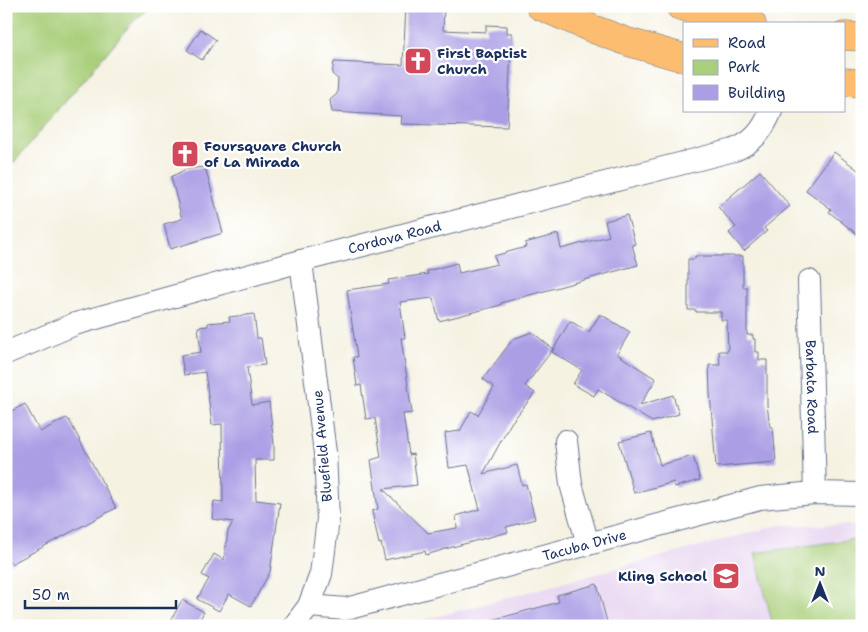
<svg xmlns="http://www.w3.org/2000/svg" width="868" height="632" font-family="'Shantell Sans',sans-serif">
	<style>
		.built { fill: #e6d3f0 }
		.green { fill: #a9cf7a; stroke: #627f6c }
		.building { fill: #ab9ee5 }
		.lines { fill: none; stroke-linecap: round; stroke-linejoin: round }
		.street-casing { stroke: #67738c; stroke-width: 24 }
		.primary-casing { stroke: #67738c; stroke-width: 29 }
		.street { stroke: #fff; stroke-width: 22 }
		.primary { stroke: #fcbd6f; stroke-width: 28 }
		.labels { text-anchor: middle; stroke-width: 4.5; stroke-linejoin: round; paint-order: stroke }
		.poi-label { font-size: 14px; font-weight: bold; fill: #1b2f5e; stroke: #fff; text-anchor: start }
		.street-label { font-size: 14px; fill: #1b2f5e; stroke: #fff }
	</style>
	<rect width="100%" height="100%" fill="#fff"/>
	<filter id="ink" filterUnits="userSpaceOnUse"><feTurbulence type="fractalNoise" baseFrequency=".02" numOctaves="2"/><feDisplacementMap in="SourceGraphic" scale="10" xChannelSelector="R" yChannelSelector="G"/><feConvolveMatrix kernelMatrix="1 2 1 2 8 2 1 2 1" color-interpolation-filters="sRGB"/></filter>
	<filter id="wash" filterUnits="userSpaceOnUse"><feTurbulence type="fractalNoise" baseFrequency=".0096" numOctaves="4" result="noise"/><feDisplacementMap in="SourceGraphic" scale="20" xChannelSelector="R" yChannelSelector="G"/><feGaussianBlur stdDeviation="1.12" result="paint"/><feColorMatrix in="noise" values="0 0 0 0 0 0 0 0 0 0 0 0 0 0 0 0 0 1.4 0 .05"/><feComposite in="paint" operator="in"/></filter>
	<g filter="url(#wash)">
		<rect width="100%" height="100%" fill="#f5f2e2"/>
		<path class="built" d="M779,525h83v101h-461z"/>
		<g class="green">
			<path d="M6,6h144l-20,19 -124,147z"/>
			<path d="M737,6h53l3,10z"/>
			<path d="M862,538v88h-89l-18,-73z"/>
		</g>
		<g id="blocks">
			<g class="building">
				<path d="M406,6l38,2 -1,22 43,2v-7l21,1v7h5l-5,94 -106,-3 1,-8 -70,-4 -2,-12 7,-6 1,-15 -6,-5 2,-12 69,3z"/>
				<path d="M201,29l15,11 -14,20 -15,-10z"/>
				<path d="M834,152l28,21v65l-33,-26 2,-3 -25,-19z"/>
				<path d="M205,167l18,66 -53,16 -6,-25 18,-5 -11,-42 15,-8z"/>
				<path d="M760,171l30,35 -26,22 3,3 -23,20 -15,-18 7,-6 -18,-20z"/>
				<path d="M627,215l8,29 -3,1 6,20 -137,38v2l-62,16 -6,-23 -33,4 5,36h-4l11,75 -9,1 6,41 4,-1 4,31 -34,4 45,44 29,-5 -1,-12 24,-7 -12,-44 -19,3 -4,-35 15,-2 11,-20 7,4 16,-28 -11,-8 30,-40 19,-7 21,17 -28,37 10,7 -24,30 -28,51 34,-9 5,20 4,-1 9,35 -29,8 2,5 -59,16 -23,7 -1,-4 -40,9 -4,-17 -2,1 -7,-33 6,-2 -7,-49 10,-3 -6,-39 -9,1 -5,-34 -4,1 -4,-29h4l-10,-67 42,-6 -1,-4 40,-6 -1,-3 30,-8 2,10 38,-9 -3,-8 32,-9 -1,-4 33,-9 3,15 48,-13 -4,-15z"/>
				<path d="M695,256h48v31h4v48h6v4h2v13h4v8h8v45l3,22h3l3,35 -60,5 -6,-73 -1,-29h11l-1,-14h9l-1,-31h-6v-8h-25v-2h-8v-51h7z"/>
				<path d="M254,314l3,24h4l4,27 -18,2 5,38 17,-3 5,42v16h-19l1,40 24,3 -10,69 -19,34 -22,-12 -10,17 -22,-12 12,-20 -7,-4 12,-21 10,6 4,-29 5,-9 -21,-3 2,-18 9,1 -1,-78 -10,1 -7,-53 -21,3 -3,-20 20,-3 -3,-25 10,-1v-3l22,-2 -1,-4z"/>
				<path d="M600,314l30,18 -13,22 39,25 -16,26 33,-10 6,19 -27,8 -54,-33 -4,7 -21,-12 9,-14 -30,-18 18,-31 19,11z"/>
				<path d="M25,404l15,28 26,-14 3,2 47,88 -105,56 -5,-8v-142z"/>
				<path d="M651,433l9,32 33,-9 7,24 -25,7 -1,-5 -40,11 -15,-52z"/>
				<path d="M597,584l11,42h-118l-1,-5 70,-19 -2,-7z"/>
				<path d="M182,600l22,12 -8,14h-28z"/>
			</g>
		</g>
	</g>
	<g filter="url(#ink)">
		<use href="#blocks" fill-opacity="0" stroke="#67738c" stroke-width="1"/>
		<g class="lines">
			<defs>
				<g id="street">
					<path id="s1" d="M809,281l6,212"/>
					<path id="s2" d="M6,353l69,-29 226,-63 433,-111c20,-8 29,-20 37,-39"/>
					<path d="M566,441l5,43 17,60"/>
					<path id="s3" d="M309,606l37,3 414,-111 55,-5 47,1"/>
					<path d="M294,626l15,-20 12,-32 7,-55 -3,-66 -24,-192"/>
				</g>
				<g id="primary">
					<path d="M540,6l53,23 35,13 56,16"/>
					<path d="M680,6l72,18"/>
					<path d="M844,36l18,1"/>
					<path d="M844,82l18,1"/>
				</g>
			</defs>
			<use href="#street" class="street-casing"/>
			<use href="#primary" class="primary-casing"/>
			<use href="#street" class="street"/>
			<use href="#primary" class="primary"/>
		</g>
	</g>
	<defs>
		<symbol id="church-square" viewBox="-11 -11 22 22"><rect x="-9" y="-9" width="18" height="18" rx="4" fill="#d1495b" stroke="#fff"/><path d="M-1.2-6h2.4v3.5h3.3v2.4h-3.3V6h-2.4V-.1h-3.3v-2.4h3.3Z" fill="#fff"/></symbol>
		<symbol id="school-square" viewBox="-11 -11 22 22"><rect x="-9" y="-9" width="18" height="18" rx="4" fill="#d1495b" stroke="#fff"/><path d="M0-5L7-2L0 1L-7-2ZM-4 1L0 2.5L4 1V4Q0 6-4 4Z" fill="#fff"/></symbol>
	</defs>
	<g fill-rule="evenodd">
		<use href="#church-square" x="402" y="45" width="32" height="32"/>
		<use href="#church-square" x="169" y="138" width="32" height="32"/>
		<use href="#school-square" x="710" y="560" width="32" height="32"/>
	</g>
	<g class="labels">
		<g class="poi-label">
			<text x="437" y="58">First Baptist<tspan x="437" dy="16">Church</tspan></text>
			<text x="204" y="151">Foursquare Church<tspan x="204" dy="16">of La Mirada</tspan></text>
			<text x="707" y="581" text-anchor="end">Kling School</text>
		</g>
		<g class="street-label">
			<text dy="5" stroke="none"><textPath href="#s2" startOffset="406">Cordova Road</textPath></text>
			<text dy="5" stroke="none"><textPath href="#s1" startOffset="106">Barbata Road</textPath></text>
			<text transform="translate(322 446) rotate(-95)" y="5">Bluefield Avenue</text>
			<text dy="5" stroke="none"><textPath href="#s3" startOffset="284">Tacuba Drive</textPath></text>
		</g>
	</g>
	<rect width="868" height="632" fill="none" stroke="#fff" stroke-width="25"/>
	<rect x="683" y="22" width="162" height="90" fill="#ffffff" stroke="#a4acbf"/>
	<rect x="693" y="39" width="25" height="8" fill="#fcbd6f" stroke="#a4acbf"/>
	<text x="728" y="48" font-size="15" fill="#1b2f5e">Road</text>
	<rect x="693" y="60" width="25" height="15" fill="#a9cf7a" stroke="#a4acbf"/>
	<text x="728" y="72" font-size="15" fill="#1b2f5e">Park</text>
	<rect x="693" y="85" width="25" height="15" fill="#ab9ee5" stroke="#a4acbf"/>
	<text x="728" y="98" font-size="15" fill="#1b2f5e">Building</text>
	<g transform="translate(820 584)" stroke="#ffffff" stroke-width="4" paint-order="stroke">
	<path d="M0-4L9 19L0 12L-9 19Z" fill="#1b2f5e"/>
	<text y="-8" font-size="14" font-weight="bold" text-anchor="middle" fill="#1b2f5e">N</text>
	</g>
	<path d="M25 600v8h151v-8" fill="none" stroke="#1b2f5e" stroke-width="2.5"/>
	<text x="32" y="600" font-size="15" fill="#1b2f5e" stroke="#ffffff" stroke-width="4" paint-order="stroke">50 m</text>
</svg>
